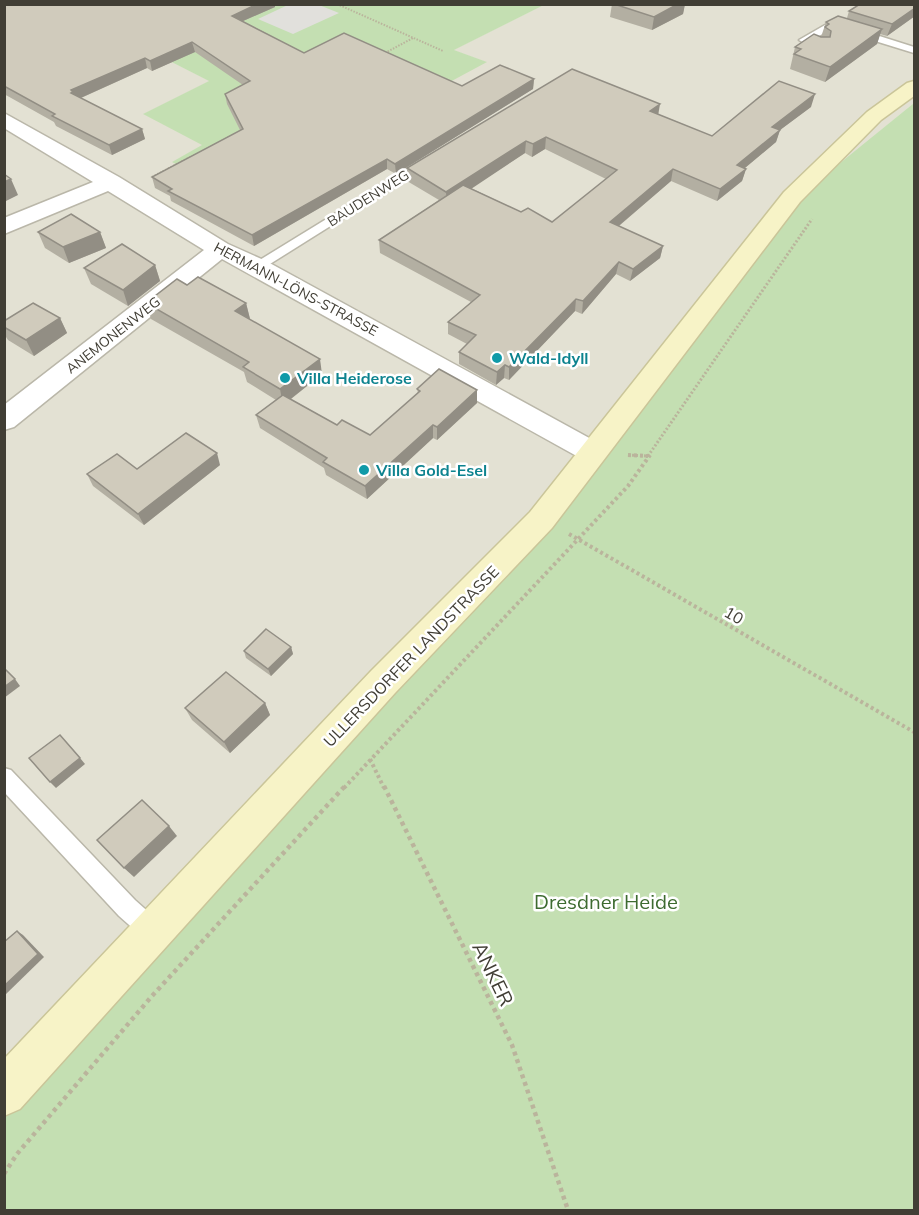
<svg xmlns="http://www.w3.org/2000/svg" width="919" height="1215" font-family="Mulish,sans-serif">
	<style>
		.residential { fill: #e3e1d3 }
		.green { fill: #c4dfb2 }
		.parking { fill: #e1e0dc }
		.lines { fill: none; stroke-linecap: round; stroke-linejoin: round }
		.service-casing { stroke: #bab7a9; stroke-width: 3 }
		.minor-casing { stroke: #bab7a9; stroke-width: 3 }
		.secondary-casing { stroke: #cac599; stroke-width: 3 }
		.path-far3 { stroke: #bab49c; stroke-width: 2; stroke-dasharray: 1.5 1.5; stroke-linecap: butt }
		.path-far2 { stroke: #bab49c; stroke-width: 3; stroke-dasharray: 2 2; stroke-linecap: butt }
		.path-far1 { stroke: #bab49c; stroke-width: 4; stroke-dasharray: 3 3; stroke-linecap: butt }
		.path { stroke: #bab49c; stroke-width: 4.5; stroke-dasharray: 4 4; stroke-linecap: butt }
		.service { fill: #fff; fill-rule: evenodd }
		.minor { fill: #fff; fill-rule: evenodd }
		.secondary { fill: #f7f3c7; fill-rule: evenodd }
		.wall { fill: #b3afa2; fill-rule: evenodd }
		.shaded-wall { fill: #928e84 }
		.building { fill: #d0cbbc; stroke: #928e84; stroke-width: 1.5 }
		.culture-dot { fill: #0f9aa8; stroke: #fff; stroke-width: 2 }
		.labels { text-anchor: middle; stroke-width: 5; stroke-linejoin: round; paint-order: stroke }
		.far-street-label { font-size: 14px; fill: #413e35; stroke: #fff }
		.culture-label { font-size: 16px; font-weight: bold; fill: #0d838f; stroke: #fff; text-anchor: start }
		.street-label { font-size: 16px; fill: #413e35; stroke: #fff }
		.near-park-label { font-size: 20px; fill: #3d6b30; stroke: #fff }
		.near-street-label { font-size: 20px; fill: #413e35; stroke: #fff }
	</style>
	<rect width="100%" height="100%" fill="#f0eee5"/>
	<path class="residential" d="M544,5h370v98l-40,33 -282,316 -587,641v-997l129,-53 76,38 -66,33 59,31 -30,17 313,-100 -33,-12z"/>
	<g class="green">
		<path d="M77,5h467l-90,45 33,12 -251,135 -64,-35 30,-17 -59,-31 66,-33 -75,-38 -129,53v-53z"/>
		<path d="M914,103v1107h-909v-114l536,-576 261,-326z"/>
	</g>
	<path class="parking" d="M290,4l29,1 20,8 -46,21 -35,-15z"/>
	<g class="lines">
		<defs>
			<g id="service">
				<path d="M832,21l82,26v6l-81,-25 -21,12 12,6v4h-8l-17,-10z"/>
				<path d="M424,159l10,2 -172,108 -5,1 -7,-4z"/>
				<path d="M4,768l7,2 124,130 27,24 3,8 -3,8 -8,3 -8,-3 -27,-24 -115,-124z"/>
			</g>
			<path id="minor" d="M4,113l115,64 109,67 38,17 336,184 5,7 -5,7 -10,4 -10,-4 -360,-200 -208,168 -10,3v-25l200,-155 -96,-59 -104,43v-16l89,-36 -89,-54z"/>
			<path id="secondary" d="M914,81v15l-33,24 -81,82 -248,326 -157,165 -375,416 -16,7v-57l367,-388 159,-159 254,-320 83,-80 40,-29z"/>
		</defs>
		<use href="#service" class="service-casing"/>
		<use href="#minor" class="minor-casing"/>
		<use href="#secondary" class="secondary-casing"/>
		<g class="path-far3">
			<path d="M337,4l106,47"/>
			<path d="M385,53l28,-15"/>
			<path d="M152,177l38,-20"/>
		</g>
		<g class="path-far2">
			<path d="M628,455l20,1"/>
			<path d="M648,456l164,-237"/>
		</g>
		<g class="path-far1">
			<path d="M628,455l20,1"/>
			<path d="M569,534l345,198"/>
			<path d="M370,759l14,29"/>
			<path d="M344,788l284,-302 22,-31"/>
		</g>
		<g class="path">
			<path d="M384,786l128,259 56,165"/>
			<path d="M4,1174l13,-20 135,-158 193,-210"/>
		</g>
		<use href="#service" class="service"/>
		<use href="#minor" class="minor"/>
		<use href="#secondary" class="secondary"/>
	</g>
	<g class="wall">
		<path d="M4,4l271,3 -32,14 61,32 158,33 72,-7 -1,10 -137,85 -9,-5 -133,77 -83,-45 -1,-5 -15,-8 -3,-11 88,-47 -13,-26 -2,-10 18,-9 -48,-33 -43,19 -5,-3 -66,30 61,31 3,10 -33,16 -56,-29 -2,-4 -50,-28z"/>
		<path d="M612,4h73l-2,10 -31,16 -42,-13z"/>
		<path d="M859,4h56v12l-28,20 -7,-2 -3,10 -52,38 -35,-13 5,-22 26,-10 5,-15 21,-4 2,-7z"/>
		<path d="M572,69l86,45 54,22 99,-29 -31,23 -4,12 -31,26 1,1 -4,12 -25,20 -46,-20 -52,45 44,20 -3,12 -30,23 -14,-7 -34,40 -7,-3 -66,69 -5,-2 -8,7 -37,-21v-12l8,-8 -19,-10v-12l23,-20 -91,-49 -1,-13 60,-40 -32,-19v-13zM545,149l61,30 -54,43 -31,-10 -50,-24 54,-35 7,4z"/>
		<path d="M38,232h62l6,16 -37,15 -24,-15z"/>
		<path d="M155,265l5,16 -32,25 -37,-22 -7,-16z"/>
		<path d="M187,285l59,18 4,16 72,55 -31,25 46,26 33,10 48,-42 -1,-4 60,1v13l-40,37 -4,-2 -66,61 -41,-24 -2,-7 -64,-40 -4,-13 20,-15 -29,-18 -3,-10 -93,-53 -5,-16z"/>
		<path d="M60,318l7,15 -33,23 -26,-16 -4,-6v-13z"/>
		<path d="M220,465l-76,60 -51,-39 -6,-12z"/>
		<path d="M291,647l2,7 -22,22 -25,-18 -2,-7z"/>
		<path d="M265,703l5,12 -40,38 -38,-33 -7,-12z"/>
	</g>
	<g class="shaded-wall">
		<path d="M257,4h18v3l-41,18 -2,-9z"/>
		<path d="M678,4h7l-2,10 -31,16 2,-13z"/>
		<path d="M915,8v8l-28,20 5,-12z"/>
		<path d="M882,29l-5,15 -52,38 5,-15z"/>
		<path d="M192,42l3,10 -43,19 -2,-10z"/>
		<path d="M145,58l2,10 -71,32 -1,3 -4,-13z"/>
		<path d="M534,79l-1,10 -137,85 -1,-10z"/>
		<path d="M815,94l-4,13 -31,23 -4,12 -42,35 3,-12 35,-38z"/>
		<path d="M660,104l-2,12 -8,-5z"/>
		<path d="M142,129l3,10 -33,16 -3,-10z"/>
		<path d="M546,137l-1,12 -13,8 1,-13z"/>
		<path d="M526,141l-1,12 -78,52 -1,-13z"/>
		<path d="M387,159v10l-133,77 -2,-11z"/>
		<path d="M673,169l-2,12 -63,54 2,-13z"/>
		<path d="M746,169l-4,12 -25,20 3,-12z"/>
		<path d="M11,179l7,16 -14,7v-20z"/>
		<path d="M100,232l6,16 -37,15 -6,-16z"/>
		<path d="M663,246l-3,12 -30,23 3,-12z"/>
		<path d="M619,262l-3,12 -34,40 1,-13z"/>
		<path d="M155,265l5,16 -32,25 -5,-16z"/>
		<path d="M576,299l-1,12 -66,69v-13z"/>
		<path d="M246,303l4,16 -15,-8z"/>
		<path d="M60,318l7,15 -33,23 -8,-16z"/>
		<path d="M320,359l2,15 -39,31 -3,-16z"/>
		<path d="M505,365l-1,13 -8,7 1,-13z"/>
		<path d="M477,390v13l-40,37v-13z"/>
		<path d="M433,425v13l-66,61 -2,-13z"/>
		<path d="M217,453l3,12 -76,60 -6,-11z"/>
		<path d="M291,647l2,7 -22,22 -3,-7z"/>
		<path d="M15,679l5,7 -16,12v-11z"/>
		<path d="M265,703l5,12 -40,38 -6,-11z"/>
		<path d="M80,758l5,6 -29,24 -6,-6z"/>
		<path d="M169,826l8,10 -43,41 -10,-9z"/>
		<path d="M17,931l6,4 21,22 -40,39v-10z"/>
	</g>
	<g class="building">
		<path d="M4,4h253l-25,12 72,37 40,-20 118,53 38,-21 34,14 -139,85 -8,-5 -135,76 -84,-44 4,-2 -20,-12 91,-48 -18,-35 25,-13 -58,-39 -42,19 -5,-3 -74,32 2,2 -2,1 71,36 -33,16 -57,-29 3,-2 -51,-28z"/>
		<path d="M614,4h64l-24,13z"/>
		<path d="M860,4h55v4l-23,16 -43,-13z"/>
		<path d="M838,16l44,13 -52,38 -36,-13 7,-5 -6,-2 19,-13 7,3h9l1,-6 -6,-4 4,-3 -3,-2z"/>
		<path d="M572,69l88,35 -10,7 62,25 67,-55 36,13 -43,33 8,3 -43,35 9,4 -26,20 -47,-20 -63,53 53,24 -30,23 -14,-7 -36,39 -7,-2 -67,68 -4,-2 -8,7 -38,-20 17,-17 -28,-13 32,-27 -101,-55 84,-55 58,27 7,-4 24,14 65,-52 -71,-33 -13,7 -7,-3 -80,51 -39,-24z"/>
		<path d="M4,174l7,5 -7,3z"/>
		<path d="M71,214l29,18 -37,15 -25,-15z"/>
		<path d="M122,244l33,21 -32,25 -39,-22z"/>
		<path d="M198,277l48,26 -11,8 85,48 -40,30 -37,-22 6,-5 -103,-59 31,-24 10,6z"/>
		<path d="M33,303l27,15 -34,22 -22,-13v-6z"/>
		<path d="M439,369l38,21 -40,37 -4,-2 -68,61 -42,-24 4,-4 -71,-43 27,-20 54,30 5,-5 28,15 50,-44 -3,-2z"/>
		<path d="M186,433l31,20 -79,61 -51,-40 30,-20 20,15z"/>
		<path d="M266,629l25,18 -23,22 -24,-18z"/>
		<path d="M4,668l11,11 -11,8z"/>
		<path d="M226,672l39,31 -41,39 -39,-34z"/>
		<path d="M60,735l20,23 -30,24 -21,-24z"/>
		<path d="M142,800l27,26 -45,42 -27,-28z"/>
		<path d="M17,931l21,23 -34,32v-44z"/>
	</g>
	<g class="culture-dot">
		<circle cx="497" cy="358" r="6"/>
		<circle cx="285" cy="378" r="6"/>
		<circle cx="364" cy="470" r="6"/>
	</g>
	<g class="labels">
		<g class="far-street-label">
			<text transform="translate(368 198) rotate(-32)" y="5">BAUDENWEG</text>
			<text transform="translate(296 289) rotate(28)" y="5">HERMANN-LÖNS-STRASSE</text>
			<text transform="translate(113 335) rotate(-38)" y="5">ANEMONENWEG</text>
		</g>
		<g class="culture-label">
			<text x="509" y="364">Wald-Idyll</text>
			<text x="297" y="384">Villa Heiderose</text>
			<text x="376" y="476">Villa Gold-Esel</text>
		</g>
		<g class="street-label">
			<text transform="translate(734 615) rotate(30)" y="6">10</text>
			<text transform="translate(411 656) rotate(-46)" y="6">ULLERSDORFER LANDSTRASSE</text>
		</g>
		<g class="near-park-label">
			<text x="606" y="909">Dresdner Heide</text>
		</g>
		<g class="near-street-label">
			<text transform="translate(493 974) rotate(64)" y="7">ANKER</text>
		</g>
	</g>
	<rect width="919" height="1215" fill="none" stroke="#413e35" stroke-width="12"/>
</svg>
